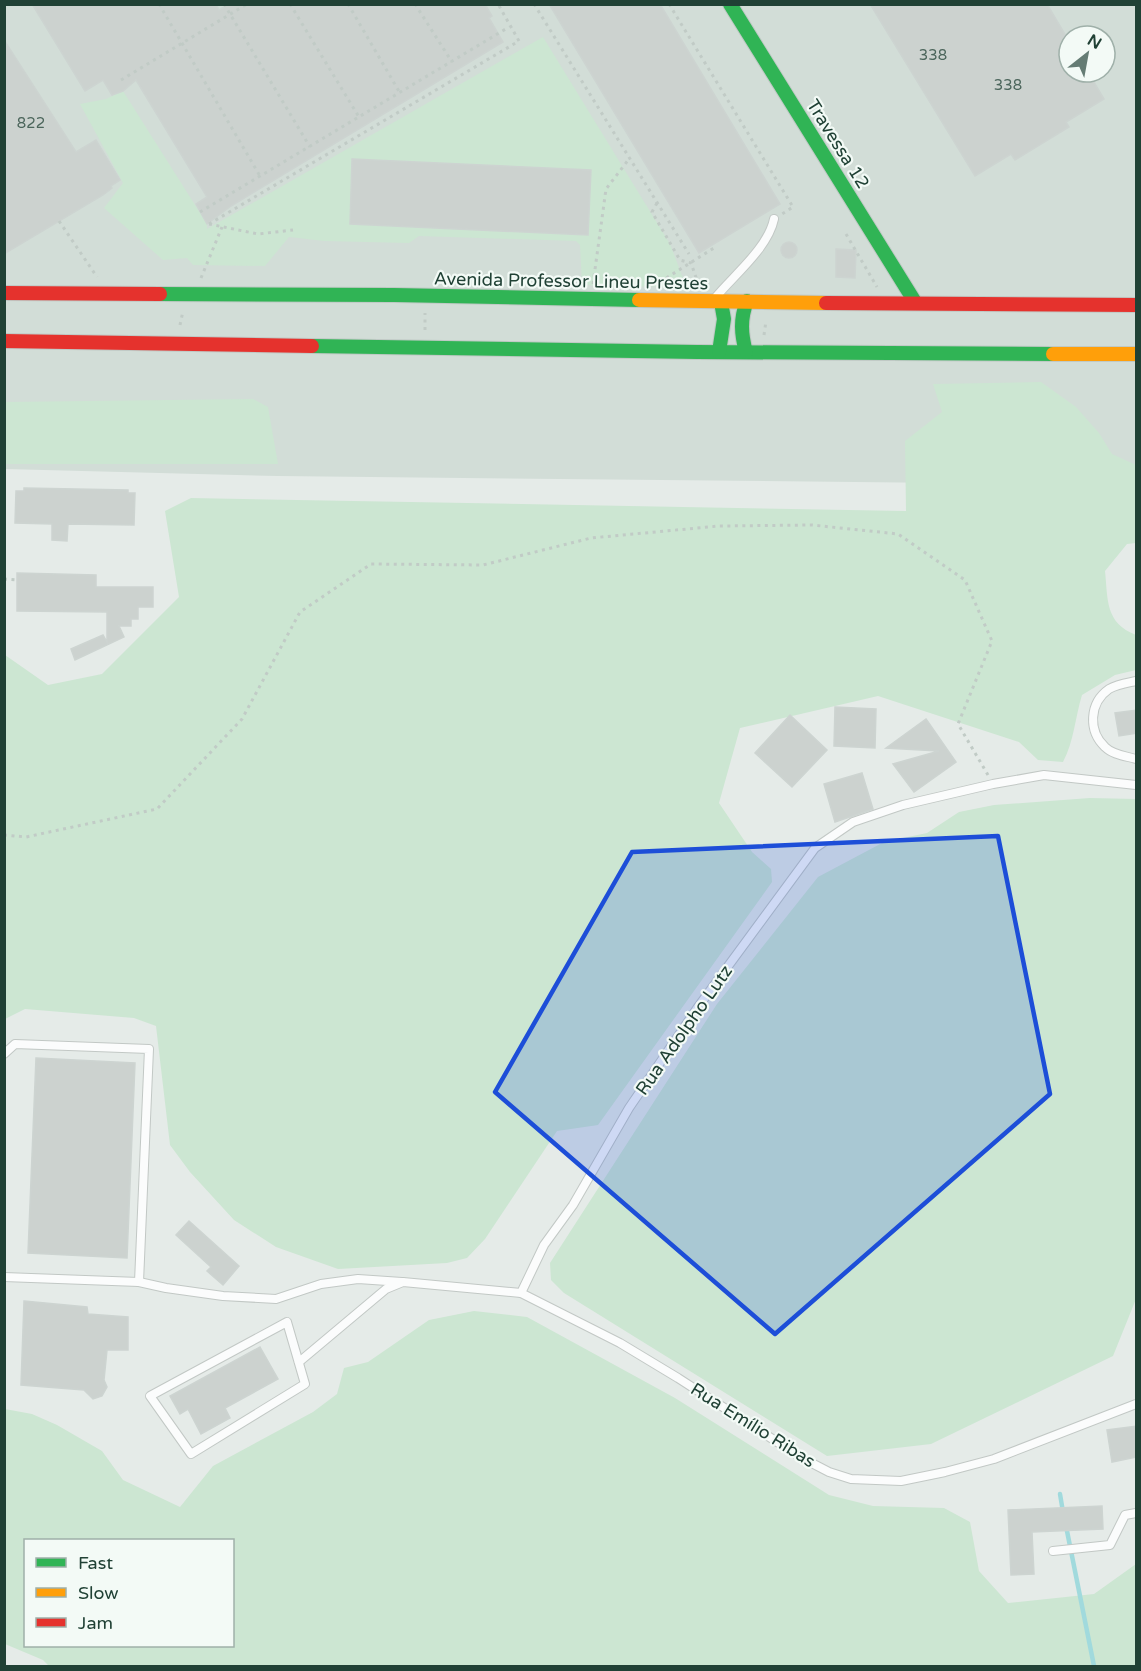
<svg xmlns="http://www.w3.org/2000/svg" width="1141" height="1671" font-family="'Varela Round',sans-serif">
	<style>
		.built { fill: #d2ddd7; fill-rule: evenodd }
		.green { fill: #cce6d2; fill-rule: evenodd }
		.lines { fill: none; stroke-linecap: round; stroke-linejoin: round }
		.stream { stroke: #a1dadd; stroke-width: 4.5 }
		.building { fill: #ccd2cf; stroke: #cdd4d1; stroke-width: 1.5 }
		.lane-casing { stroke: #c2c8c5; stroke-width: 10 }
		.fast-casing { stroke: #c0c9c5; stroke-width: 16 }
		.slow-casing { stroke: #c0c9c5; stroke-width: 16 }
		.jam-casing { stroke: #c0c9c5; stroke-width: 16 }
		.path { stroke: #c1cbc6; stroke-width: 3; stroke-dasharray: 3 4.5; stroke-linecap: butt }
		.lane { stroke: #fbfcfc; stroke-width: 8 }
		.fast { stroke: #30b455; stroke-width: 14 }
		.slow { stroke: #ff9f0a; stroke-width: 14 }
		.jam { stroke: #e5322d; stroke-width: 14 }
		.marked { fill: #1d4ed8; fill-opacity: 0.2; stroke: #1d4ed8; stroke-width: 4.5; stroke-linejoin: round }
		.labels { text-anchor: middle; stroke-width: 4.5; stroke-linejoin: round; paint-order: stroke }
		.number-label { font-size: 15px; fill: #4c665c }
		.street-label { font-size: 18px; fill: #204135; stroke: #f3faf6 }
	</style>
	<rect width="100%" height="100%" fill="#e5ebe8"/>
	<path class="built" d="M5,5h1131v480l-858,-9 -273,-7zM1069,36h36v36h-36z"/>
	<g class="green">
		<path d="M543,37l127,207 16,42 -82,1 -22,-3 -2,-39 -4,-4 -157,-5 -10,7 -85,-2 -35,-4 -24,29 -72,-1 -6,-7 -24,2 -59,-52 19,-25 -43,-79 26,-5 17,-8 84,133v5z"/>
		<path d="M1041,382l35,25 23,26 13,21 24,11v78l-9,1 -22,27c3,29 0,52 31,64v35l-21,5 -33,20c-7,23 -8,46 -19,67l-25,-2 -19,-18 -141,-46 -138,32 -21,75 33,49 19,17 1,13 -174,243 -41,6 -72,108 -18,19 -20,5 -109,6 -62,-22 -42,-27 -44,-48 -20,-27 -14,-119 -22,-8 -109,-9 -20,10v-364l43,30 54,-11 77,-77 -14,-86 26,-13 715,13 -1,-70 37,-29 -9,-28z"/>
		<path d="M253,399l15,8 10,57h-273v-62z"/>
		<path d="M1090,798l46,1v500l-23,57 -182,88 -104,12 -263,-163 -13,-13 -1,-17 167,-259 101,-127 66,-35 43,-9 32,-21 35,-7z"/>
		<path d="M474,1311l53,6 148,81 154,97 44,11 71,2 26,14 9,49 29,32 86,-9 42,-30v102h-1087l-6,-6 -38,-16v-235l27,5 25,11 45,26 21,29 57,27 33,-41 100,-54 24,-18 7,-26 24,-6 61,-42zM232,1540v106h-206v-106z"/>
	</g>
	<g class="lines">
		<g class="stream">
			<path d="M1060,1494l3,18"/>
			<path d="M1066,1526l28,140"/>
		</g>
	</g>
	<g class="building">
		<path d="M32,4h184l3,6 10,-6h256l7,12 -3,2 14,24 -272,164 -24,18 -11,-20 11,-7 -71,-117 -13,11 -11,4 -9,-15 -18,11z"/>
		<path d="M549,4h111l120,200 -81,49z"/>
		<path d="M870,4h177l22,37v31h19l16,27 -38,23 3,5 -54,33 -4,-6 -36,22z"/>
		<path d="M4,40l72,112 20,-12 24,40 -9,6 1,2 -9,7 -99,59z"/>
		<path d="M352,159l239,11 -3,65 -238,-11z"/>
		<circle cx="789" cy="250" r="8"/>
		<path d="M836,249l20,1 -1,28 -19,-1z"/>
		<path d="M24,488l104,2v3h7l-1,32 -66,-1 -1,17 -15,-1v-16l-37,-1 1,-32h8z"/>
		<path d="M17,573l79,2v12h57v20h-15v12h-7v7h-12l5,11 -49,23 -4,-11 32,-14 4,7v-30l-90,-1z"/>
		<path d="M835,707l41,2 -1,39 -41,-2z"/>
		<path d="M1137,710v23l-18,3 -4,-23z"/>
		<path d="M790,715l37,35 -35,37 -37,-34z"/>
		<path d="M926,719l30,43 -42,30 -21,-28 46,-13 -53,-3z"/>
		<path d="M862,773l11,36 -38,13 -11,-38z"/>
		<path d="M36,1058l99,5 -8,195 -99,-5z"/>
		<path d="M189,1221l50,45 -16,19 -16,-14 4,-4 -35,-32z"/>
		<path d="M24,1301l63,6 1,7 40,3v33h-21l-3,30 3,7 -5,9 -9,3 -9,-9 -63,-5z"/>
		<path d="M260,1347l18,32 -53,29 5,10 -29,16 -13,-25 -8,5 -10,-18z"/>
		<path d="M1137,1426v31l-25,5 -5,-32z"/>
		<path d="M1102,1506l1,23 -71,3 2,42 -23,1 -3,-65z"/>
	</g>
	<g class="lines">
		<defs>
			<g id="lane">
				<path d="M715,298c19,-23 53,-50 59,-79"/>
				<path d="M1136,681c-9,2 -18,3 -27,8 -20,14 -21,42 -4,58 8,8 21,9 31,12"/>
				<path d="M4,1054l11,-10 134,5 -10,233"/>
				<path d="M4,1277l135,5 27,6 57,8 53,3 45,-15 37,-5 44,3"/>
				<path d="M521,1293l99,50 58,35 124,80 27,14 22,7 50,2 44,-9 49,-13 142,-55"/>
				<path d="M287,1322l18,62 -114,70 -41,-58z"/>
				<path d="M299,1362l87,-73 17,-7 118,11 23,-48 29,-40 56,-97 69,-101 117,-159 38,-26 50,-17 90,-21 51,-9 92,10"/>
				<path d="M1053,1551l57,-6 15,-30 11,-2"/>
			</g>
			<g id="fast">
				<path d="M730,4l185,298"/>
				<path d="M160,294l234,1 245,5"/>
				<path d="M312,346l385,6 356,2"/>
				<path d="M719,352l5,-33 -3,-17"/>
				<path d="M746,352c-5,-18 -6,-33 1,-51"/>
			</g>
			<g id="slow">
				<path d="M639,300l187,3"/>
				<path d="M1053,354h83"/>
			</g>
			<g id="jam">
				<path d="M4,293l156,1"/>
				<path d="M826,303l310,2"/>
				<path d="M4,341l308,5"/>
			</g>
		</defs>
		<use href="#lane" class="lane-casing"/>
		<use href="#fast" class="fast-casing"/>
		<use href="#slow" class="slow-casing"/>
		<use href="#jam" class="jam-casing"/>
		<g class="path">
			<path d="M159,4l101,172"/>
			<path d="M224,4l86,143"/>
			<path d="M290,4l69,113"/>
			<path d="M348,4l52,89"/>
			<path d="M415,4l37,58"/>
			<path d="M534,4l155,250"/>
			<path d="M669,4l124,203 -11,7"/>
			<path d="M121,80l126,-76"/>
			<path d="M657,203l-5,9 28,48 11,3 8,23"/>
			<path d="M200,212l309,-185"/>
			<path d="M59,221l38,56"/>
			<path d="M209,224l310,-183 -21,-37"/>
			<path d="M209,224l49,10 35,-4"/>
			<path d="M846,234l31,53"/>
			<path d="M201,278l21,-51"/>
			<path d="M660,282l57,-36"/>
			<path d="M593,284l13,-95 23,-30"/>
			<path d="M180,325l3,-14"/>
			<path d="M425,330v-17"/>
			<path d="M764,335l2,-14"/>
			<path d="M4,579l13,1"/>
			<path d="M4,835l22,2 131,-28 85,-90 58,-107 71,-48 112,1 108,-27 128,-12 93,-1 86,9 67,46 27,61 -34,83 30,51"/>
		</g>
		<use href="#lane" class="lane"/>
		<use href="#fast" class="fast"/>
		<use href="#slow" class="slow"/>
		<use href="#jam" class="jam"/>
	</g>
	<path class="marked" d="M998,836l52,258 -275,240 -280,-242 137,-240z"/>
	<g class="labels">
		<g class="number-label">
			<text x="933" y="60">338</text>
			<text x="1008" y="90">338</text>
			<text x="31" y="128">822</text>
		</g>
		<g class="street-label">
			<text transform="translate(838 144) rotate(58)" y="6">Travessa 12</text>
			<text transform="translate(571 281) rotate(1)" y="6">Avenida Professor Lineu Prestes</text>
			<text transform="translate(684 1030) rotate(-55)" y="6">Rua Adolpho Lutz</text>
			<text transform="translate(753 1425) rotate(32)" y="6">Rua Emílio Ribas</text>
		</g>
	</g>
	<rect width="1141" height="1671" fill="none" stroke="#204135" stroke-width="12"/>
	<rect x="24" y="1539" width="210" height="108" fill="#f3faf6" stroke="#9fb0a9" stroke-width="1.5"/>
	<rect x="36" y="1558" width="30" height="9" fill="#30b455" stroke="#9fb0a9" stroke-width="1.5"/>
	<text x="78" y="1569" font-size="18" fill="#204135">Fast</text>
	<rect x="36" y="1588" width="30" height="9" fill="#ff9f0a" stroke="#9fb0a9" stroke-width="1.5"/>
	<text x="78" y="1599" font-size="18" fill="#204135">Slow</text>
	<rect x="36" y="1618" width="30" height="9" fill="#e5322d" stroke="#9fb0a9" stroke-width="1.5"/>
	<text x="78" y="1629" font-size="18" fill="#204135">Jam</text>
	<g transform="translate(1087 54) rotate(31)"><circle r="28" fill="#f3faf6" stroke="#9fb0a9" stroke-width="1.5"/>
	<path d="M0-4.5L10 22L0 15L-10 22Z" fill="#657c74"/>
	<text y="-9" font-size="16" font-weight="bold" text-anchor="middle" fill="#204135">N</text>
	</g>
</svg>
